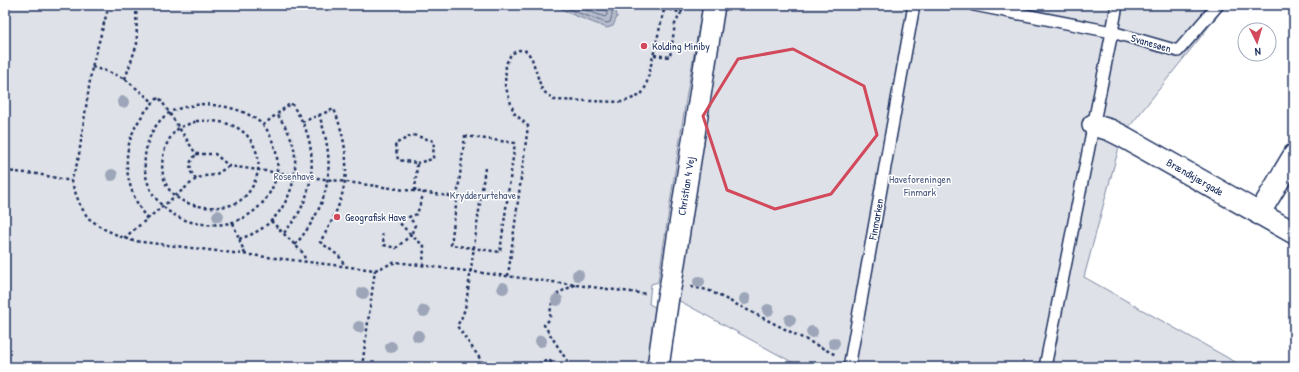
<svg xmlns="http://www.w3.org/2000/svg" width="1299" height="372" font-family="'Patrick Hand',sans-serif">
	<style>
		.green { fill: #dee1e7; stroke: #7c88a2 }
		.water { fill: #b5bbca; stroke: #77839f }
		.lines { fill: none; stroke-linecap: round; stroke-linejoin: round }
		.shore { stroke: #596789; stroke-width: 1 }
		.lane-casing { stroke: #1b2f5e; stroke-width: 14 }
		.street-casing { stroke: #1b2f5e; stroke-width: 24 }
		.path { stroke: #1b2f5e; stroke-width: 2.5; stroke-dasharray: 3 3; stroke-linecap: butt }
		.lane { stroke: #fff; stroke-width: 11 }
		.street { stroke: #fff; stroke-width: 21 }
		.tree { fill: #9da5b9 }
		.marked { fill: none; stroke: #d1495b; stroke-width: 3; stroke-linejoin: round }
		.poi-dot { fill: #d1495b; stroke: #fff; stroke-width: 1.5 }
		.labels { text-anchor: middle; stroke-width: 3; stroke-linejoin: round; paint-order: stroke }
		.street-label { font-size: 11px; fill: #1b2f5e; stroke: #fff }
		.poi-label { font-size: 11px; fill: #1b2f5e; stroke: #fff; text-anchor: start }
		.park-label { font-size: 11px; fill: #4c5c80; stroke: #fff }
	</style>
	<rect width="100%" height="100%" fill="#fff"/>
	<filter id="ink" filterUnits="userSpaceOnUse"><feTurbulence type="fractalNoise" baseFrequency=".025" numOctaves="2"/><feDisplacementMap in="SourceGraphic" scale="8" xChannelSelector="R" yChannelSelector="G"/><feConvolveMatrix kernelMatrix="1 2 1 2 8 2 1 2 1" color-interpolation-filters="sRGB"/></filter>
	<g filter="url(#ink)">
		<g class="green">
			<path d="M5,5h698l-16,88 -29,189 -7,2 -2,20 6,3 1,5 -8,55h-643z"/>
			<path d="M725,5h501l-104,131 -38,141 160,90h-443l-125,-68 6,-44z"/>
		</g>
		<path class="water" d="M555,5h60l2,12 -4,9 -6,2 -36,-14z"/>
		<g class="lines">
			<g class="shore">
				<path d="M562,5l11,6 34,12 3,-1 2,-6v-11"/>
				<path d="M572,5l33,12 2,-2v-10"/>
			</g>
			<defs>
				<g id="lane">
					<path d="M974,5l138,27 5,-27"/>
					<path d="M850,362l64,-357"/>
					<path d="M1045,367l67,-335 66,19 40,-46"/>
				</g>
				<g id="street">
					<path d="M1093,125l17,5 12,6 172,97"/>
					<path d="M1259,214l35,-59"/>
					<path d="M658,367l10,-70 3,-14 43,-278"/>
				</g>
			</defs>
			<use href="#lane" class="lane-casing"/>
			<use href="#street" class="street-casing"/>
			<g class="path">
				<path d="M109,5l-17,62 -14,94 -7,20 9,24 8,13 14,10 22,10 10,3 241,29 21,-8 251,32"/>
				<path d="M664,10l5,-1 12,4 3,-8"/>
				<path d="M654,55l16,2 5,-33 6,-11"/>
				<path d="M92,67l17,5 16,7 28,23"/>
				<path d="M125,79l12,-35 -1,-39"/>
				<path d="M201,104c22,1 45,5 62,21 5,5 8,12 10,18 14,33 -7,69 -40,79 -9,3 -20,3 -30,2 -42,-4 -68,-41 -55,-82 3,-10 11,-23 21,-29 9,-6 22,-7 32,-9z"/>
				<path d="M196,121c25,-1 50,2 60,30 4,10 3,22 -2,32 -3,8 -12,18 -20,21 -18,6 -44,4 -59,-8 -20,-17 -15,-53 4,-68 5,-3 12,-4 17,-7z"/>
				<path d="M302,122l32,-13c20,52 15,86 -14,133l19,14 6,10"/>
				<path d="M263,125l28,-22c4,6 8,12 11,18 15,30 12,67 -5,95 -4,6 -9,12 -13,17"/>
				<path d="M465,136l50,7 -15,109 -49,-7z"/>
				<path d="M196,154h19l14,12 228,31"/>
				<path d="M485,168l-19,136 -3,11 -6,11 29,41"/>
				<path d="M5,171l32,3 34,7"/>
				<path d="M196,179l-5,-7 -1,-9 6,-9"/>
				<path d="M415,191l2,-28 -19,-3 -3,-16 18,-9 21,6 -1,18 -16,4"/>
				<path d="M147,219c-30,-42 -27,-87 12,-122l37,57"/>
				<path d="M396,219l15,16 4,-10 -6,-8 8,-3 7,-22"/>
				<path d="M271,221l32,32 3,9"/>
				<path d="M233,223l12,31"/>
				<path d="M382,233l2,12 12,3 15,-13 13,11 -1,19"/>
				<path d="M124,238l72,-59 8,-3 11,-1 14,-9"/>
				<path d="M239,239c6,-2 12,-4 17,-7 31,-17 45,-55 37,-88 -3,-11 -10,-21 -16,-30"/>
				<path d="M295,245c35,-41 42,-79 24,-130"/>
				<path d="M508,276l20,-150 -14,-13 -9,-28 1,-21 5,-10 8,-4 8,1 5,8 10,31 12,10 69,2 18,-7 5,-9 18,-76 -10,-5"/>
				<path d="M691,287l17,3 128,65"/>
				<path d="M362,367l13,-97"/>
				<path d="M533,367l10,-6h7l6,6"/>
				<path d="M571,367l-27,-42 6,-6c1,-24 5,-25 27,-35"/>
				<path d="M587,367l2,-1v1"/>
			</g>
			<use href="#lane" class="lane"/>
			<use href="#street" class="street"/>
		</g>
		<g class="tree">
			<circle cx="123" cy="102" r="6"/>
			<circle cx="112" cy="175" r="6"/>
			<circle cx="218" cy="216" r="6"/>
			<circle cx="578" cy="275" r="6"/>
			<circle cx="699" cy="282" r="6"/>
			<circle cx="503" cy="288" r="6"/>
			<circle cx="363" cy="293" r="6"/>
			<circle cx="745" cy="299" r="6"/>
			<circle cx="557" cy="300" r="6"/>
			<circle cx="768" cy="310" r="6"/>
			<circle cx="424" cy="311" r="6"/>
			<circle cx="790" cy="320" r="6"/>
			<circle cx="359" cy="327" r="6"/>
			<circle cx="812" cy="332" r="6"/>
			<circle cx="418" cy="336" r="6"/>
			<circle cx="541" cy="341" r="6"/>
			<circle cx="834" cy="343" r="6"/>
			<circle cx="391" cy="347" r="6"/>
		</g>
	</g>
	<path class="marked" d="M793,49l71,37 13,49 -46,59 -56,15 -48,-19 -24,-74 35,-57z"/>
	<g class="poi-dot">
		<circle cx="644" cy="46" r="4"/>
		<circle cx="337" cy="217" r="4"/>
	</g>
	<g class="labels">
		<g class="street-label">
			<text transform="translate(1151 43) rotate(16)" y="4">Svanesøen</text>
			<text transform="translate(1195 177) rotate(30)" y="4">Brændkjærgade</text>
			<text transform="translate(686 186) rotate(-81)" y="4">Christian 4 Vej</text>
			<text transform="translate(876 219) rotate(-80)" y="4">Finmarken</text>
		</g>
		<g class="poi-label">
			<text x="652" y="50">Kolding Miniby</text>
			<text x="345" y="221">Geografisk Have</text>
		</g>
		<g class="park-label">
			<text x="294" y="180">Rosenhave</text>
			<text x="920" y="183">Haveforeningen<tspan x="920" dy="13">Finmark</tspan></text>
			<text x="483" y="199">Krydderurtehave</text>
		</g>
	</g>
	<rect width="1299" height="372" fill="none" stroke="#fff" stroke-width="20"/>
	<rect x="10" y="10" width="1279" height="352" fill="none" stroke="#1b2f5e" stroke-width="1.5" filter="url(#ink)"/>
	<g transform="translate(1257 42) rotate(175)"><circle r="19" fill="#ffffff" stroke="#a4acbf"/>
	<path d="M0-3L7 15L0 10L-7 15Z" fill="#d1495b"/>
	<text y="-6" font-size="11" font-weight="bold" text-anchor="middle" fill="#1b2f5e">N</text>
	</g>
</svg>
